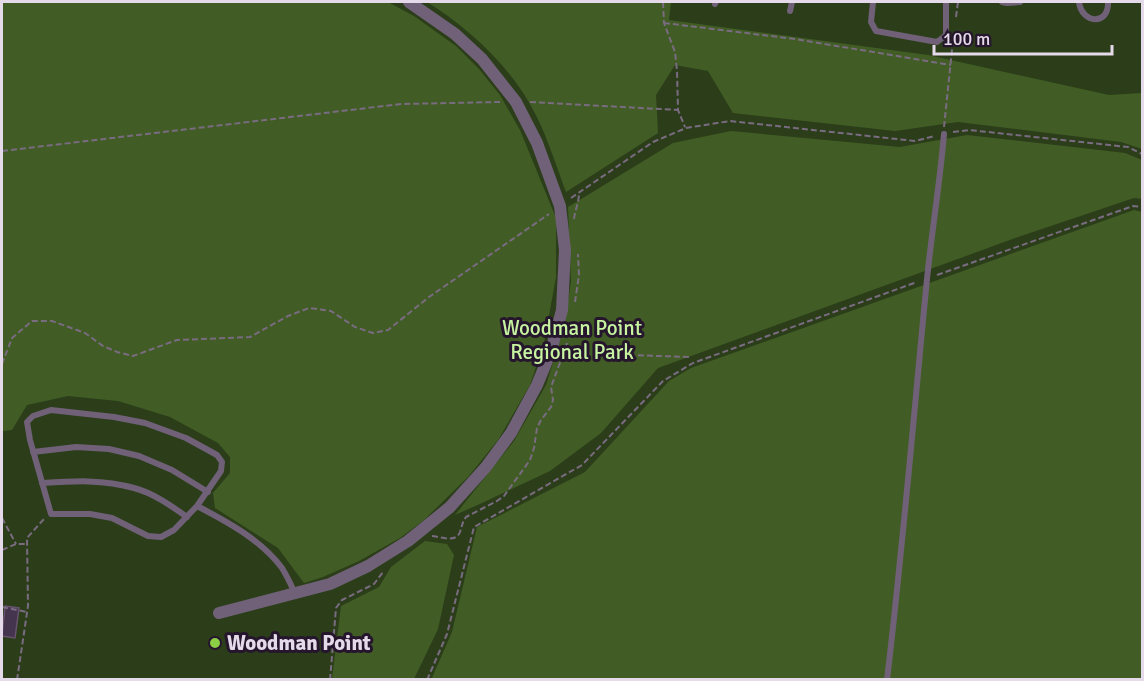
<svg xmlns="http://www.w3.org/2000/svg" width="1144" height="681" font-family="Signika,sans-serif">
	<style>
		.green { fill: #2b3e19 }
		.forest { fill: #415d25 }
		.building { fill: #45344d; stroke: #66536e; stroke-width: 1.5 }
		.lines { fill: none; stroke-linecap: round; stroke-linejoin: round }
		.path { stroke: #796b80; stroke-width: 2; stroke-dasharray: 6 3; stroke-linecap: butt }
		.service { stroke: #706178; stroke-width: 6 }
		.minor { stroke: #706178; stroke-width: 12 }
		.poi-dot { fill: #8cce45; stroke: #26162d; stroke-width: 2 }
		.labels { text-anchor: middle; stroke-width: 6; stroke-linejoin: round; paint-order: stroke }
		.park-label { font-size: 21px; fill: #c6f4a0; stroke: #26162d }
		.poi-label { font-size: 21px; font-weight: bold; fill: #e5daea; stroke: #26162d; text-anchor: start }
	</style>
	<rect width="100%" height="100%" fill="#302038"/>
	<rect class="green" x="2" y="2" width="1140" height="677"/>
	<g class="forest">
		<path d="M2,2h386l26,14 42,30 23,23 21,26 20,35 36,88v59l-12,66 -14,42 -32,55 -30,37 -44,43 -24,18 -41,23 -36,16 -19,6 -26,-35 -63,-40 -2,-15 17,-20v-16l-12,-14 -48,-26 -52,-16 -50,-5 -41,9 -15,25 -10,1z"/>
		<path d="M427,2h244l-2,18 259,35 181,40 33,-2v56l-21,-7 -163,-20 -63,9 -162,-18 -25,-42 -33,-6 -19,30 2,38 -92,59c-11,-29 -20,-60 -35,-86 -23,-42 -64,-79 -104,-104z"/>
		<path d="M731,131l169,16 67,-12 158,18 17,7v39l-8,-1 -113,38 -363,132 -57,65 -51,38 -68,32 -27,12 59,-74 32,-56 17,-55 8,-48 -3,-75 105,-64z"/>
		<path d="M1134,210l8,2v467l-711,1 21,-48 25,-105 108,-55 84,-91 22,-13z"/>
		<path d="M425,541l22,3 7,11 -16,74 -24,50h-82l9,-73 38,-19 12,-20z"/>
	</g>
	<path class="building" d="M5,606l14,2 -4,30 -13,-2z"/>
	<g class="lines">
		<g class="path">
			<path d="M663,2l1,21 11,29 2,19 1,39 7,17"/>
			<path d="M956,17l2,-15"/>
			<path d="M664,23l131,16 156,26"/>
			<path d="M530,102l148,8"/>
			<path d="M944,127l9,-87"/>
			<path d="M953,132l16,-2 159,17 14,7"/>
			<path d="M2,151l399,-47 99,-2"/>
			<path d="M571,198l82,-56 33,-14 44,-7 185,20 20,-5"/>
			<path d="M574,219c1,-9 5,-17 5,-26"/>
			<path d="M937,275l196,-69 9,1"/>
			<path d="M575,302l4,-27 -1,-21"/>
			<path d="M566,353l125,4"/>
			<path d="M564,355l3,-12"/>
			<path d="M2,364l10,-26 20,-17h20l33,12 18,13 14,6 16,4 44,-16 73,-3 38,-21 21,-8 22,3 24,16 18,6 15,-3 41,-33 120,-83"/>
			<path d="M2,518l14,26"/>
			<path d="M432,536c10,1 24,7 28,-4 2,-6 2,-9 6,-15l31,-16 7,-5 26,-36 4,-12 3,-20 4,-8 10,-13 2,-7 -2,-13 10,-27"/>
			<path d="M2,550l14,-6h11"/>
			<path d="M2,607l25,5"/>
			<path d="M17,680l11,-74 -1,-68 17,-19"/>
			<path d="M330,680l6,-72 6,-8 32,-16 9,-12"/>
			<path d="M427,680l20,-46 27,-107 108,-62 81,-84 30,-18 224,-81"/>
		</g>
		<g class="service">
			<path d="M873,2l-2,20 5,9 61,11 9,-7v-33"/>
			<path d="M1002,2l5,1 13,-1"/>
			<path d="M1079,2c3,22 30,24 29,0"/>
			<path d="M715,4l1,-2"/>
			<path d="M790,11l2,-9"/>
			<path d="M33,452l43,-5 33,2 30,7 33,14 36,22"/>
			<path d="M42,483c31,-2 61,-4 92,5 19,5 36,17 53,29"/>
			<path d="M197,506l24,-35 1,-9 -5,-7 -31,-17 -41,-15 -31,-6 -63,-7 -18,6 -6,6 3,18 21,74h39l22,4 36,18 13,1 13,-7 23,-24c31,16 64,34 85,62 5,8 9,17 13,25"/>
			<path d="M887,680c16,-134 27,-268 40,-401 5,-49 13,-97 17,-145"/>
		</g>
		<path class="minor" d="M219,613l111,-29 38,-18 40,-25 31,-25 11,-9 36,-40 25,-34 26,-48 14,-34 11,-41 3,-60 -5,-44 -23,-63 -21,-41 -34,-43 -27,-25 -46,-32"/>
	</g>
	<circle class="poi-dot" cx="215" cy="643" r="6"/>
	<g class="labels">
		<g class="park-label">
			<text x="572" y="335">Woodman Point<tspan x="572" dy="24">Regional Park</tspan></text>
		</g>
		<g class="poi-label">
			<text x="227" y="650">Woodman Point</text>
		</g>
	</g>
	<rect width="1144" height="681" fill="none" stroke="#e5daea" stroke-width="6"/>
	<path d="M934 45v9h178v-9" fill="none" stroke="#e5daea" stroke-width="3"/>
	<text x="943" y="45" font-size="18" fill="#e5daea" stroke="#26162d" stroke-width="4.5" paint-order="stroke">100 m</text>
</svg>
